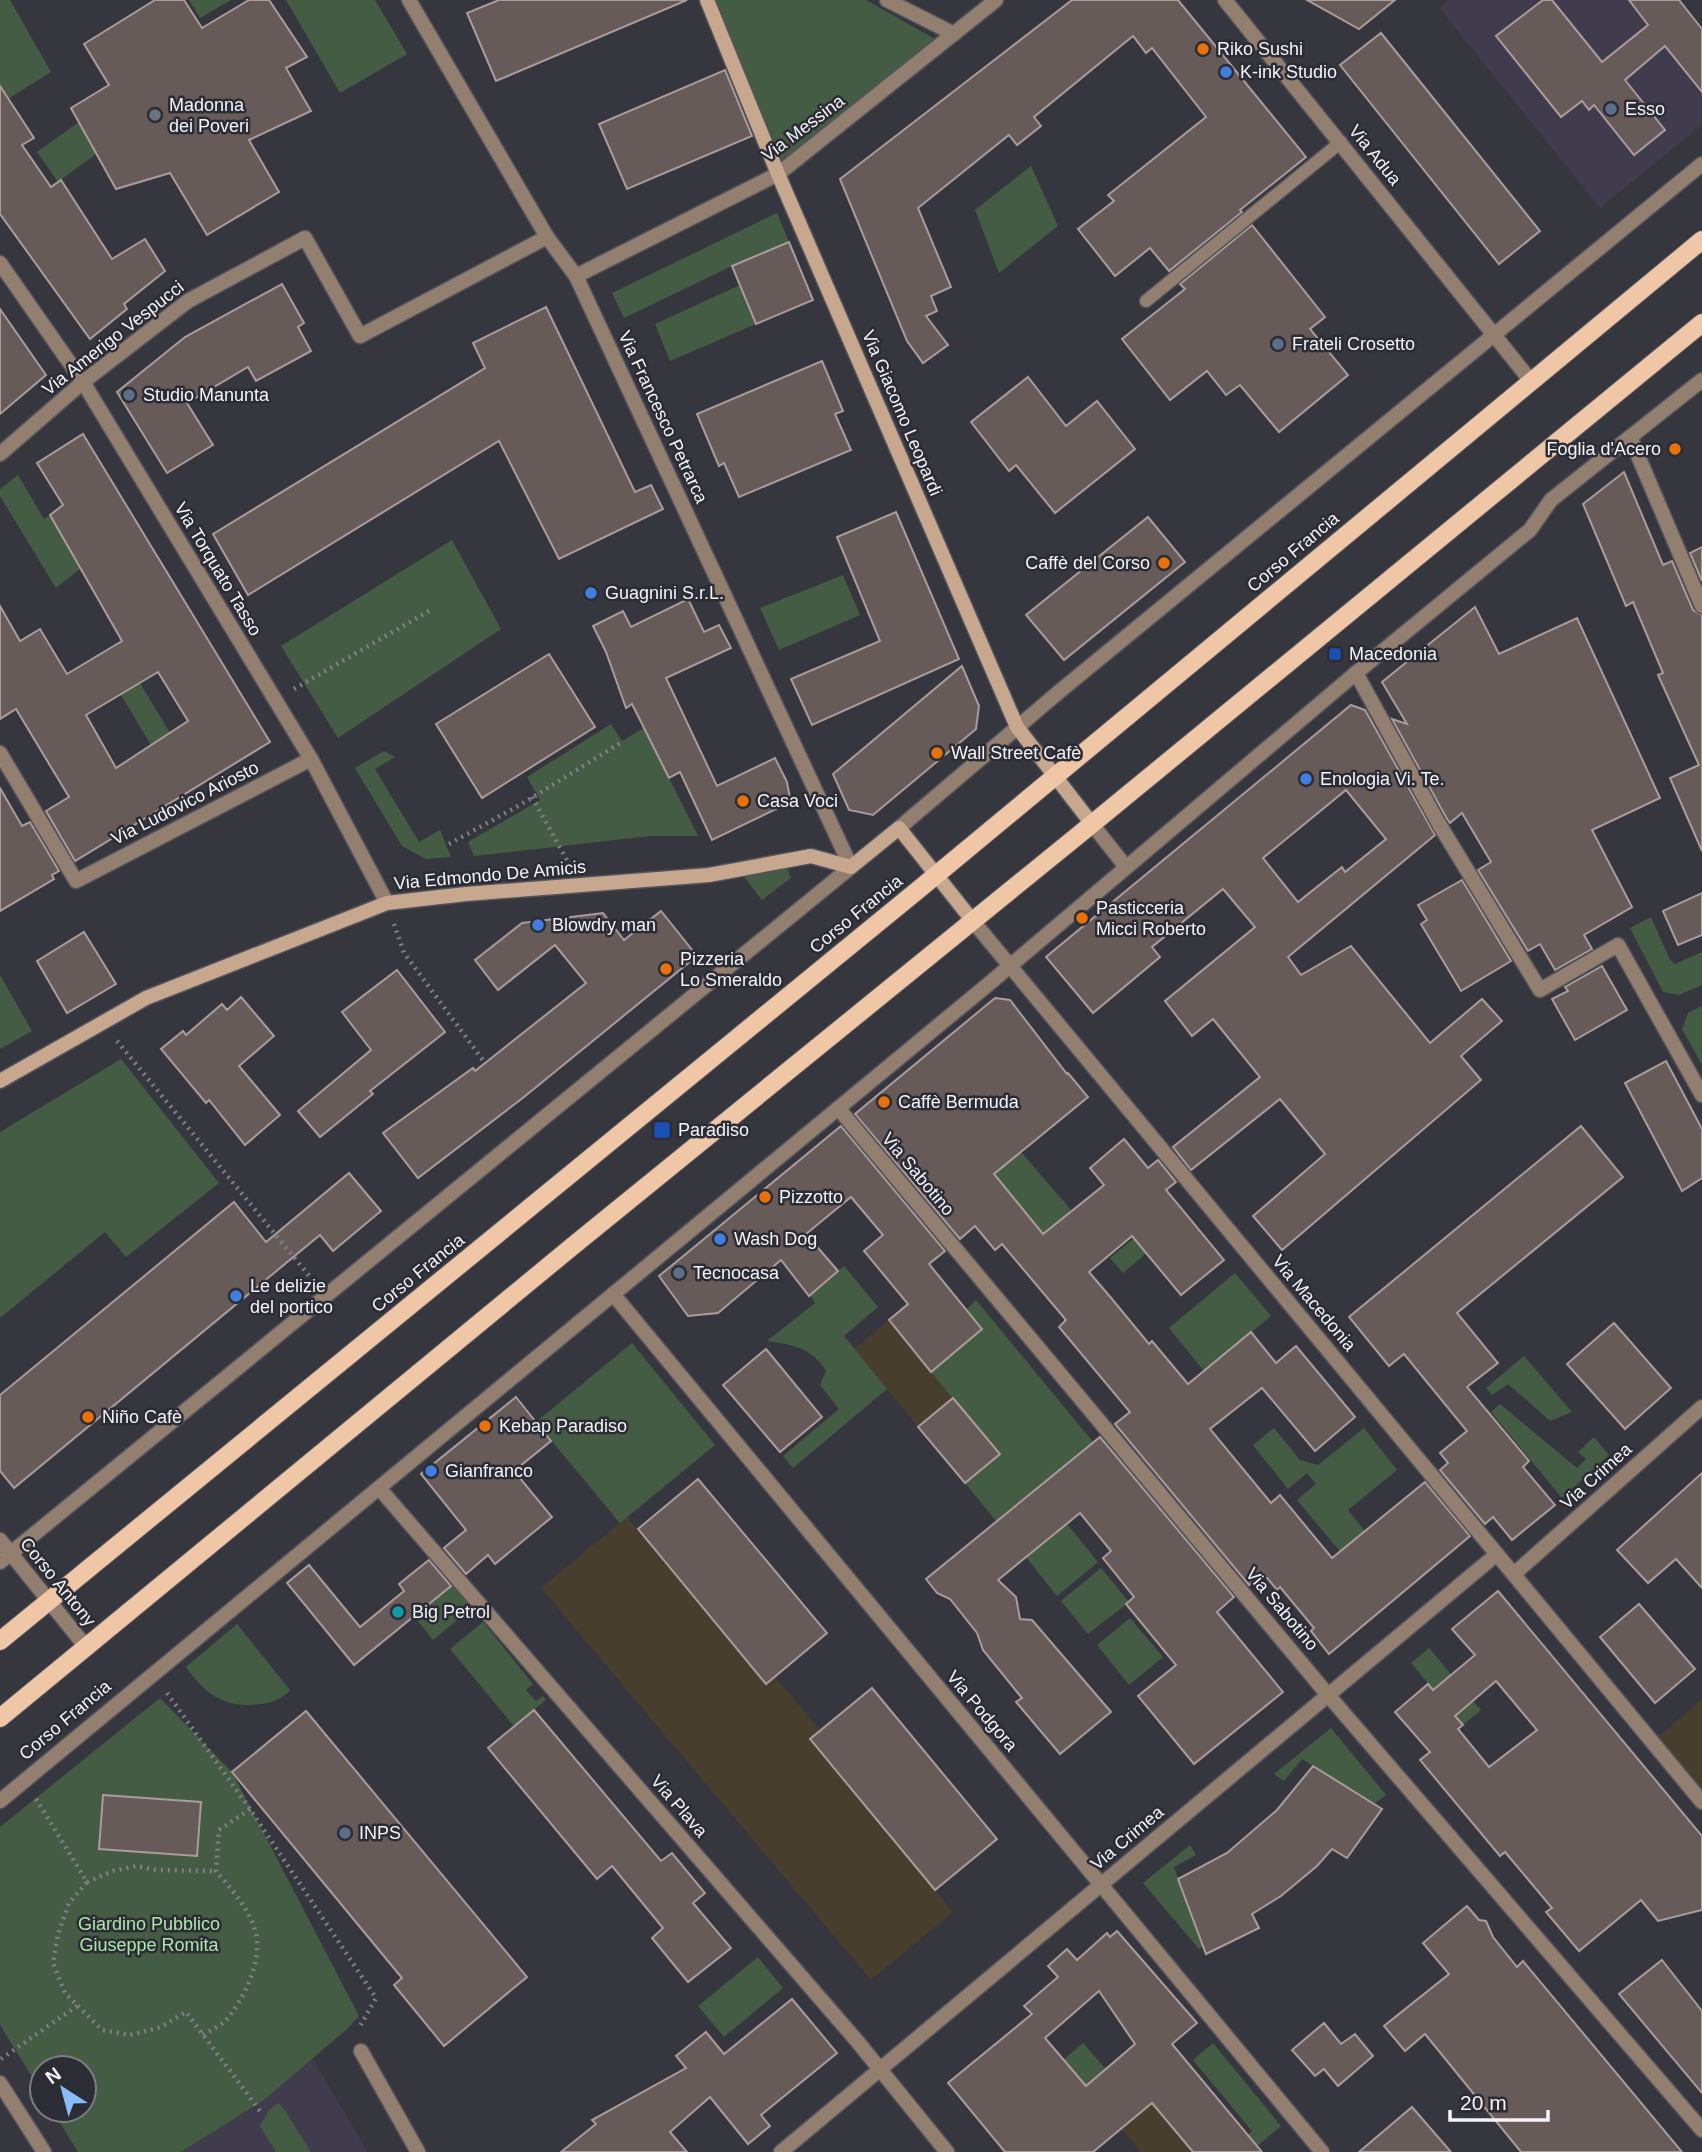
<svg xmlns="http://www.w3.org/2000/svg" width="1702" height="2152" font-family="Arial,sans-serif">
	<style>
		.commercial { fill: #403c4e }
		.industrial { fill: #473e2d }
		.green { fill: #455c44 }
		.building { fill: #675b5a; stroke: #a99c9b; stroke-width: 2; fill-rule: evenodd }
		.lines { fill: none; stroke-linecap: round; stroke-linejoin: round }
		.lane-casing { stroke: #54545d; stroke-width: 15 }
		.street-casing { stroke: #54545d; stroke-width: 17 }
		.secondary-casing { stroke: #54545d; stroke-width: 17 }
		.primary-casing { stroke: #54545d; stroke-width: 20 }
		.path { stroke: #808088; stroke-width: 4.5; stroke-dasharray: 2 5; stroke-linecap: butt }
		.lane { stroke: #937f70; stroke-width: 12 }
		.street { stroke: #937f70; stroke-width: 14 }
		.secondary { stroke: #c7a88f; stroke-width: 14 }
		.primary { stroke: #efc7a7; stroke-width: 18 }
		.food-dot { fill: #e8710a; stroke: #2c2c34; stroke-width: 2.5 }
		.shop-dot { fill: #3f7fe0; stroke: #2c2c34; stroke-width: 2.5 }
		.service-dot { fill: #5c6f8a; stroke: #2c2c34; stroke-width: 2.5 }
		.worship-dot { fill: #6b7280; stroke: #2c2c34; stroke-width: 2.5 }
		.transit-dot { fill: #1a4fb4; stroke: #2c2c34; stroke-width: 2.5 }
		.culture-dot { fill: #0f9aa8; stroke: #2c2c34; stroke-width: 2.5 }
		.labels { text-anchor: middle; stroke-width: 5; stroke-linejoin: round; paint-order: stroke }
		.poi-label { font-size: 18px; fill: #f3f3f9; stroke: #2c2c34; text-anchor: start }
		.street-label { font-size: 18px; fill: #f3f3f9; stroke: #2c2c34 }
		.park-label { font-size: 18px; fill: #ace8ab; stroke: #2c2c34 }
	</style>
	<rect width="100%" height="100%" fill="#36363f"/>
	<g class="commercial">
		<path d="M1449,0h180l73,92v33l-102,83 -161,-200z"/>
		<path d="M312,2058l56,94h-187l83,-52z"/>
	</g>
	<g class="industrial">
		<path d="M889,1320l64,78 -35,29 -64,-78z"/>
		<path d="M627,1517l139,166 9,-6 46,54 -10,9 142,172 -82,68 -330,-392z"/>
		<path d="M1702,1699v93l-44,-55z"/>
		<path d="M1131,2078l62,74h-52l-40,-47z"/>
	</g>
	<g class="green">
		<path d="M0,0h10l41,72 -51,32z"/>
		<path d="M189,0h42l-31,18z"/>
		<path d="M286,0h89l32,54 -67,39z"/>
		<path d="M707,0h159l76,43 -164,131z"/>
		<path d="M79,122l17,32 -38,28 -21,-30z"/>
		<path d="M1031,166l27,60 -59,47 -24,-63z"/>
		<path d="M777,213l12,29 -57,24 -108,52 -12,-25z"/>
		<path d="M740,285l16,39 -86,37 -15,-37z"/>
		<path d="M18,475l26,44 6,-4 15,27 20,23 -29,23 -56,-92v-7z"/>
		<path d="M452,540l49,89 -163,109 -57,-92z"/>
		<path d="M843,575l17,40 -81,35 -19,-42z"/>
		<path d="M137,678l33,55 -19,12 -33,-55z"/>
		<path d="M611,724l11,17 22,-13 54,108h-48l-176,20 -6,-14 72,-42 -13,-23z"/>
		<path d="M384,751l11,6 -20,12 44,73 21,-12 11,27 -25,2 -24,-13 -47,-78z"/>
		<path d="M787,868l4,10 -29,22 -18,-23z"/>
		<path d="M1651,917l19,43 5,4 27,-12v33l-23,10 -16,-3 -33,-64z"/>
		<path d="M0,975l32,56 -32,18z"/>
		<path d="M1702,1006v59l-20,-36 6,-16z"/>
		<path d="M121,1059l98,124 -93,74 -21,-25 -105,86v-186z"/>
		<path d="M1021,1152l51,59 -28,23 -50,-60z"/>
		<path d="M1177,1203l12,14 -66,56 -13,-15z"/>
		<path d="M844,1266l34,41 -34,29 43,53 -94,79 -10,-12 56,-47 -19,-24 6,-14c-13,-23 -35,-27 -59,-30l48,-38 -5,-8z"/>
		<path d="M1235,1273l36,43 -67,55 -35,-43z"/>
		<path d="M976,1300l117,142 -97,79 -31,-38 34,-29 -68,-82 51,-43 -16,-19z"/>
		<path d="M632,1343l83,102 -95,78 -84,-101z"/>
		<path d="M1524,1356l48,56 -22,9 -42,-37 -16,11 -6,-7z"/>
		<path d="M1500,1404l77,64 9,-9 -8,-7 16,-15 15,18 -47,43 -71,-86z"/>
		<path d="M1274,1428l26,32 18,5 46,-37 33,42 -49,40 19,24 -24,21 -46,-55 19,-16 -9,-11 -19,16 -35,-44z"/>
		<path d="M1067,1524l31,38 -41,34 -31,-39z"/>
		<path d="M1101,1568l28,34 -41,32 -27,-33z"/>
		<path d="M452,1585l20,23 -39,32 -19,-24z"/>
		<path d="M1130,1618l33,39 -34,28 -32,-40z"/>
		<path d="M483,1622l50,62 -7,6 10,11 7,-5 3,4 -32,26 -64,-77z"/>
		<path d="M237,1624l53,66c-8,9 -18,13 -29,14 -36,5 -55,-9 -75,-37z"/>
		<path d="M1429,1648l52,62 -18,15 -52,-62z"/>
		<path d="M160,1698l72,74 127,244 -12,13 -83,71 -83,52h-103l-26,-42h32v-42h-42v25l-42,-68v-198z"/>
		<path d="M1331,1728l55,67 -12,9 -72,-45 -18,22 -10,-7z"/>
		<path d="M1190,1845l6,10 -22,12 29,79 -4,3 -56,-66z"/>
		<path d="M758,1957l25,31 -59,49 -26,-31z"/>
		<path d="M1083,2043l38,44 -20,18 -38,-45z"/>
		<path d="M1213,2043l68,83 -31,26h-22l24,-21 -59,-71z"/>
		<path d="M278,2103l6,6 27,43h-35l-16,-26 9,-16z"/>
	</g>
	<g class="building">
		<path d="M155,0h29l18,28 47,-28h20l38,57 -21,11 25,43 -62,29 30,52 -72,43 -37,-62 -54,16 -45,-81 38,-23 -25,-41z"/>
		<path d="M499,0h188l-191,81 -29,-68z"/>
		<path d="M1072,0h106l128,157 -66,53 2,2 -73,59 -19,-23 -35,28 -37,-47 36,-28 -6,-6 98,-78 -54,-69 -6,5 -13,-17 -99,81 7,9 -24,19 -8,-10 -91,73 33,79 -20,9 6,15 -11,5 22,29 -25,18 -16,-22 -67,-162z"/>
		<path d="M1307,0h88l-36,29z"/>
		<path d="M1543,0h9l50,62 46,-37 -19,-25h50l23,29v63l-37,-46 -40,34 40,50 -31,25 -40,-50 -5,5 -7,-9 -21,16 -65,-81z"/>
		<path d="M1381,33l159,198 -41,33 -159,-199z"/>
		<path d="M725,70l27,66 -125,53 -28,-65z"/>
		<path d="M0,86l34,52 -12,7 29,42 10,-7 51,79 33,-20 20,32 -41,33 3,5 -37,30 -90,-125z"/>
		<path d="M1252,225l73,92 -15,12 38,46 -69,57 -39,-47 -14,10 -19,-24 -37,29 -48,-61 63,-50 -5,-5z"/>
		<path d="M789,242l24,58 -57,24 -24,-58z"/>
		<path d="M282,284l22,39 -6,4 13,24 -55,30 -8,-14 -61,36 26,42 -46,28 -50,-81 68,-55z"/>
		<path d="M546,307l89,185 16,-7 12,24 -104,50 -60,-118 -251,154 -35,-61 272,-166 -12,-25z"/>
		<path d="M0,309l46,66 -46,39z"/>
		<path d="M822,361l21,50 -8,3 16,36 -112,47 -15,-34 -5,3 -22,-52z"/>
		<path d="M1028,377l38,49 31,-25 38,48 -80,64 -39,-48 -7,6 -38,-49z"/>
		<path d="M83,434l187,308 -195,119 -29,-50 23,-14 -53,-88 -16,10v-113l20,35 20,-12 27,45 55,-33 -72,-126 13,-10 -26,-42zM158,672l30,49 -72,47 -30,-53z"/>
		<path d="M1624,472l39,93 9,-4 21,49 9,5v236l-32,-73 29,-13 -41,-90 5,-2 -30,-71 -7,4 -43,-102z"/>
		<path d="M896,512l63,147 -147,66 -21,-46 89,-38 -43,-104z"/>
		<path d="M1148,517l37,45 -121,98 -38,-45z"/>
		<path d="M1702,547v34l-12,-28z"/>
		<path d="M688,599l16,33 15,-7 12,23 -65,30 51,108 58,-28 12,24 3,16 -14,11 -64,31 -32,-68 -11,6 -37,-74 -6,4 -20,-56 -13,-26 30,-15 8,16z"/>
		<path d="M1475,607l24,47 78,-36 83,180 -68,32 40,77 -48,28 8,14 -37,21 -15,-26 -12,7 -50,-81 13,-8 -29,-49 -12,10 -3,-4 -55,-100 15,5 -25,-42z"/>
		<path d="M549,654l46,73 -113,71 -46,-74z"/>
		<path d="M962,666l17,40 -3,23 -103,86 -24,-5 -16,-36z"/>
		<path d="M1351,705l14,5 70,125 -147,122 13,18 50,-29 79,97 52,-44 20,22 -41,35 20,24 -199,170 -29,-34 72,-62 -45,-55 -89,71 -18,-23 87,-70 -47,-58 -21,17 -27,-35 90,-74 -32,-38 -71,58 8,10 -67,56 -47,-56zM1346,790l40,49 -41,33 -3,-5 -44,35 -35,-44z"/>
		<path d="M0,788l22,38 8,-4 29,49 -7,4 2,4 -54,32z"/>
		<path d="M1462,880l49,81 -50,30 -40,-67 6,-4 -9,-15z"/>
		<path d="M1702,893v42l-24,10 -15,-34z"/>
		<path d="M661,911l36,45 -173,141 -106,81 -35,-45 90,-65 2,3 111,-88 -31,-38 -57,45 -23,-30 47,-37 81,-10 21,27z"/>
		<path d="M84,932l32,52 -49,29 -30,-52z"/>
		<path d="M1602,966l25,44 -52,30 -23,-41 16,-8 -3,-4z"/>
		<path d="M397,970l48,62 -75,59 3,3 -53,43 -22,-26 73,-61 -29,-38z"/>
		<path d="M241,997l33,39 -35,30 41,49 -35,30 -36,-45 -3,3 -45,-54 22,-18 3,4 36,-31 5,6z"/>
		<path d="M995,998l15,2 57,74 1,-1 20,24 -94,77 49,60 61,-49 -14,-17 34,-29 24,29 10,-8 18,22 -10,8 58,70 -43,35 -49,-59 -43,36 23,27 37,45 3,-3 36,43 63,-52 25,31 20,-17 59,71 -40,34 -53,-63 -52,41 61,74 9,-8 52,63 93,-76 45,54 -141,118 -18,-23 3,-3 -34,-41 -3,3 -14,-17 -14,12 -134,-161 15,-12 -71,-85 7,-7 -64,-76 -7,6 -20,-24 -15,13 -105,-125z"/>
		<path d="M1666,1061l36,68v49l-20,13 -57,-108z"/>
		<path d="M841,1126l104,125 -16,13 53,65 -51,43 -42,-52 19,-16 -44,-53 19,-16 -32,-38 -45,37 32,37 -29,25 -28,-36 -63,53 -30,3 -29,-40z"/>
		<path d="M1581,1126l42,51 -166,136 41,50 -31,24 62,74 -6,6 32,38 -43,35 -19,-23 -8,7 -45,-54 8,-7 -8,-10 27,-22 -63,-77 -15,12 -40,-49z"/>
		<path d="M349,1173l32,38 -48,40 -13,-16 -306,253 -14,-17v-76l234,-193 32,40z"/>
		<path d="M1614,1323l57,65 -46,41 -58,-65z"/>
		<path d="M766,1349l56,68 -42,35 -57,-67z"/>
		<path d="M516,1397l35,44 -37,30 38,46 -57,47 -7,-9 -22,19 -22,-26 22,-18 -45,-56z"/>
		<path d="M953,1398l47,56 -35,29 -47,-56z"/>
		<path d="M1100,1437l134,160 -17,15 66,80 -89,72 -56,-68 38,-31 -50,-61 8,-7 -31,-39 8,-7 -31,-38 -82,67 18,17 4,22 12,1 79,92 -51,42 -44,-52 6,-4 -39,-48 -6,-17 -27,-34 -13,-6 -11,-14z"/>
		<path d="M1702,1473v115l-26,-29 -28,24 -31,-33z"/>
		<path d="M698,1479l129,154 -61,51 -128,-155z"/>
		<path d="M429,1560l22,26 -97,79 -67,-82 22,-18 51,62 44,-36 -5,-7z"/>
		<path d="M1498,1591l204,245v74l-44,11 -17,-21 -62,51 -33,-39 6,-4 -47,-56 -5,4 -80,-96 10,-8 -35,-40 33,-28 5,6 42,-35 -23,-26zM1496,1681l41,49 -48,37 -31,-38 5,-4 -8,-9z"/>
		<path d="M1639,1604l56,65 -40,34 -55,-66z"/>
		<path d="M872,1688l125,151 -62,51 -125,-151z"/>
		<path d="M534,1710l127,151 11,-8 33,40 -12,10 38,45 -43,34 -36,-44 11,-10 -51,-62 -15,13 -109,-131z"/>
		<path d="M306,1711l221,266 -83,69 -50,-61 8,-7 -170,-206z"/>
		<path d="M1313,1766l69,43 -35,49 -15,-9 -15,17 -36,30 -29,18 7,14 -53,26 -28,-75 49,-26 50,-43z"/>
		<path d="M103,1795l98,7 -4,54 -98,-7z"/>
		<path d="M1467,1906l12,14 7,1 7,16 24,30 6,-6 159,191h-161l-96,-118 -20,17 -21,-25 65,-52 -26,-31z"/>
		<path d="M1117,1931l80,92 -25,21 90,108h-69l-41,-49 -59,49h-88l-57,-69 84,-69 -8,-8 34,-29 -10,-11 19,-17 10,11 30,-27 3,4zM1099,1991l36,53 -49,42 -41,-48z"/>
		<path d="M1662,1960l40,51v82l-83,-99z"/>
		<path d="M792,1999l45,54 -76,62 9,11 -22,18 -38,-47 -40,35 17,20h-126l35,-28 -4,-4 94,-52 -10,-12 30,-24 18,22z"/>
		<path d="M1324,2023l17,21 14,-10 18,22 -35,30 -14,-17 -9,7 -23,-26z"/>
		<path d="M1412,2107l39,45h-92z"/>
	</g>
	<g class="lines">
		<defs>
			<path id="lane" d="M1146,301l195,-159"/>
			<g id="street">
				<path d="M887,0l67,34"/>
				<path d="M1225,0l306,381"/>
				<path d="M0,263l83,119 228,377 76,144"/>
				<path d="M576,276l202,-102 218,-174"/>
				<path d="M1630,437l72,169"/>
				<path d="M0,454l83,-72 105,-81 117,-63 55,98 187,-99"/>
				<path d="M1356,673l83,151 101,166 78,-45 84,150"/>
				<path d="M0,753l76,128 235,-122"/>
				<path d="M1092,824l34,43"/>
				<path d="M899,828l161,-137 642,-527"/>
				<path d="M972,920l730,882"/>
				<path d="M838,1108l490,587 374,435"/>
				<path d="M613,1294l709,858"/>
				<path d="M379,1488l478,553 90,111"/>
				<path d="M0,1540l86,107"/>
				<path d="M0,1562l851,-695 -275,-591 -29,-39 -138,-237"/>
				<path d="M1514,1574l188,-167"/>
				<path d="M0,1801l991,-819 365,-309 174,-143 21,-30 151,-120"/>
				<path d="M361,2051l57,101"/>
				<path d="M0,2083l44,69"/>
				<path d="M781,2152l716,-598"/>
			</g>
			<g id="secondary">
				<path d="M707,0l71,174 239,553 75,97"/>
				<path d="M0,1081l146,-83 241,-95 79,-9 243,-19 102,-19 40,11 48,-39 73,92"/>
			</g>
			<g id="primary">
				<path d="M0,1641l918,-751 784,-650"/>
				<path d="M0,1718l574,-473 518,-421 610,-501"/>
			</g>
		</defs>
		<use href="#lane" class="lane-casing"/>
		<use href="#street" class="street-casing"/>
		<use href="#secondary" class="secondary-casing"/>
		<use href="#primary" class="primary-casing"/>
		<g class="path">
			<path d="M294,689l135,-78"/>
			<path d="M532,797l37,67"/>
			<path d="M449,844l71,-39 102,-63"/>
			<path d="M394,924l10,29 81,110"/>
			<path d="M117,1041l194,237"/>
			<path d="M167,1693l83,116 126,189 -17,30"/>
			<path d="M36,1799l51,83 -18,21 -11,31 -5,29 12,30 37,37 28,5 31,-8 25,-15 74,99"/>
			<path d="M87,1882l26,-11 23,-5 20,4 60,1"/>
			<path d="M203,2035c8,-5 17,-9 23,-15 18,-20 38,-63 29,-90 -7,-23 -24,-41 -39,-59l3,-41 31,-21"/>
			<path d="M1,2059l76,-53"/>
		</g>
		<use href="#lane" class="lane"/>
		<use href="#street" class="street"/>
		<use href="#secondary" class="secondary"/>
		<use href="#primary" class="primary"/>
	</g>
	<g class="food-dot">
		<circle cx="1203" cy="49" r="7"/>
		<circle cx="1675" cy="449" r="7"/>
		<circle cx="1164" cy="563" r="7"/>
		<circle cx="937" cy="753" r="7"/>
		<circle cx="743" cy="801" r="7"/>
		<circle cx="1082" cy="918" r="7"/>
		<circle cx="666" cy="969" r="7"/>
		<circle cx="884" cy="1102" r="7"/>
		<circle cx="765" cy="1197" r="7"/>
		<circle cx="88" cy="1417" r="7"/>
		<circle cx="485" cy="1426" r="7"/>
	</g>
	<g class="shop-dot">
		<circle cx="1226" cy="72" r="7"/>
		<circle cx="591" cy="593" r="7"/>
		<circle cx="1306" cy="779" r="7"/>
		<circle cx="538" cy="925" r="7"/>
		<circle cx="720" cy="1239" r="7"/>
		<circle cx="236" cy="1296" r="7"/>
		<circle cx="431" cy="1471" r="7"/>
	</g>
	<g class="service-dot">
		<circle cx="1611" cy="109" r="7"/>
		<circle cx="1278" cy="344" r="7"/>
		<circle cx="129" cy="395" r="7"/>
		<circle cx="679" cy="1273" r="7"/>
		<circle cx="345" cy="1833" r="7"/>
	</g>
	<circle class="worship-dot" cx="155" cy="115" r="7"/>
	<g class="transit-dot">
		<rect x="1328" y="647" width="14" height="14" rx="3.5"/>
		<rect x="653" y="1121" width="18" height="18" rx="3.5"/>
	</g>
	<circle class="culture-dot" cx="398" cy="1612" r="7"/>
	<g class="labels">
		<g class="poi-label">
			<text x="1217" y="55">Riko Sushi</text>
			<text x="1240" y="78">K-ink Studio</text>
			<text x="169" y="111">Madonna<tspan x="169" dy="21">dei Poveri</tspan></text>
			<text x="1625" y="115">Esso</text>
			<text x="1292" y="350">Frateli Crosetto</text>
			<text x="143" y="401">Studio Manunta</text>
			<text x="1661" y="455" text-anchor="end">Foglia d'Acero</text>
			<text x="1150" y="569" text-anchor="end">Caffè del Corso</text>
			<text x="605" y="599">Guagnini S.r.L.</text>
			<text x="1349" y="660">Macedonia</text>
			<text x="951" y="759">Wall Street Cafè</text>
			<text x="1320" y="785">Enologia Vi. Te.</text>
			<text x="757" y="807">Casa Voci</text>
			<text x="1096" y="914">Pasticceria<tspan x="1096" dy="21">Micci Roberto</tspan></text>
			<text x="552" y="931">Blowdry man</text>
			<text x="680" y="965">Pizzeria<tspan x="680" dy="21">Lo Smeraldo</tspan></text>
			<text x="898" y="1108">Caffè Bermuda</text>
			<text x="678" y="1136">Paradiso</text>
			<text x="779" y="1203">Pizzotto</text>
			<text x="734" y="1245">Wash Dog</text>
			<text x="693" y="1279">Tecnocasa</text>
			<text x="250" y="1292">Le delizie<tspan x="250" dy="21">del portico</tspan></text>
			<text x="102" y="1423">Niño Cafè</text>
			<text x="499" y="1432">Kebap Paradiso</text>
			<text x="445" y="1477">Gianfranco</text>
			<text x="412" y="1618">Big Petrol</text>
			<text x="359" y="1839">INPS</text>
		</g>
		<g class="street-label">
			<text transform="translate(803 128) rotate(-37)" y="6">Via Messina</text>
			<text transform="translate(1375 155) rotate(51)" y="6">Via Adua</text>
			<text transform="translate(113 338) rotate(-38)" y="6">Via Amerigo Vespucci</text>
			<text transform="translate(902 413) rotate(67)" y="6">Via Giacomo Leopardi</text>
			<text transform="translate(663 417) rotate(65)" y="6">Via Francesco Petrarca</text>
			<text transform="translate(1293 552) rotate(-40)" y="6">Corso Francia</text>
			<text transform="translate(218 569) rotate(59)" y="6">Via Torquato Tasso</text>
			<text transform="translate(185 803) rotate(-27)" y="6">Via Ludovico Ariosto</text>
			<text transform="translate(490 875) rotate(-5)" y="6">Via Edmondo De Amicis</text>
			<text transform="translate(856 914) rotate(-39)" y="6">Corso Francia</text>
			<text transform="translate(918 1174) rotate(50)" y="6">Via Sabotino</text>
			<text transform="translate(418 1273) rotate(-39)" y="6">Corso Francia</text>
			<text transform="translate(1314 1303) rotate(50)" y="6">Via Macedonia</text>
			<text transform="translate(1596 1476) rotate(-42)" y="6">Via Crimea</text>
			<text transform="translate(58 1582) rotate(51)" y="6">Corso Antony</text>
			<text transform="translate(1282 1609) rotate(50)" y="6">Via Sabotino</text>
			<text transform="translate(982 1711) rotate(50)" y="6">Via Podgora</text>
			<text transform="translate(65 1720) rotate(-40)" y="6">Corso Francia</text>
			<text transform="translate(679 1806) rotate(49)" y="6">Via Plava</text>
			<text transform="translate(1127 1838) rotate(-40)" y="6">Via Crimea</text>
		</g>
		<g class="park-label">
			<text x="149" y="1930">Giardino Pubblico<tspan x="149" dy="21">Giuseppe Romita</tspan></text>
		</g>
	</g>
	<g transform="translate(63 2089) rotate(324)"><circle r="33" fill="#2c2c34" stroke="#7c7c83" stroke-width="2"/>
	<path d="M0-5L12 26L0 18L-12 26Z" fill="#87bbfb"/>
	<text y="-10" font-size="19" font-weight="bold" text-anchor="middle" fill="#f3f3f9">N</text>
	</g>
	<path d="M1450 2110v10h98v-10" fill="none" stroke="#f3f3f9" stroke-width="3.5"/>
	<text x="1460" y="2110" font-size="21" fill="#f3f3f9" stroke="#2c2c34" stroke-width="5" paint-order="stroke">20 m</text>
</svg>
